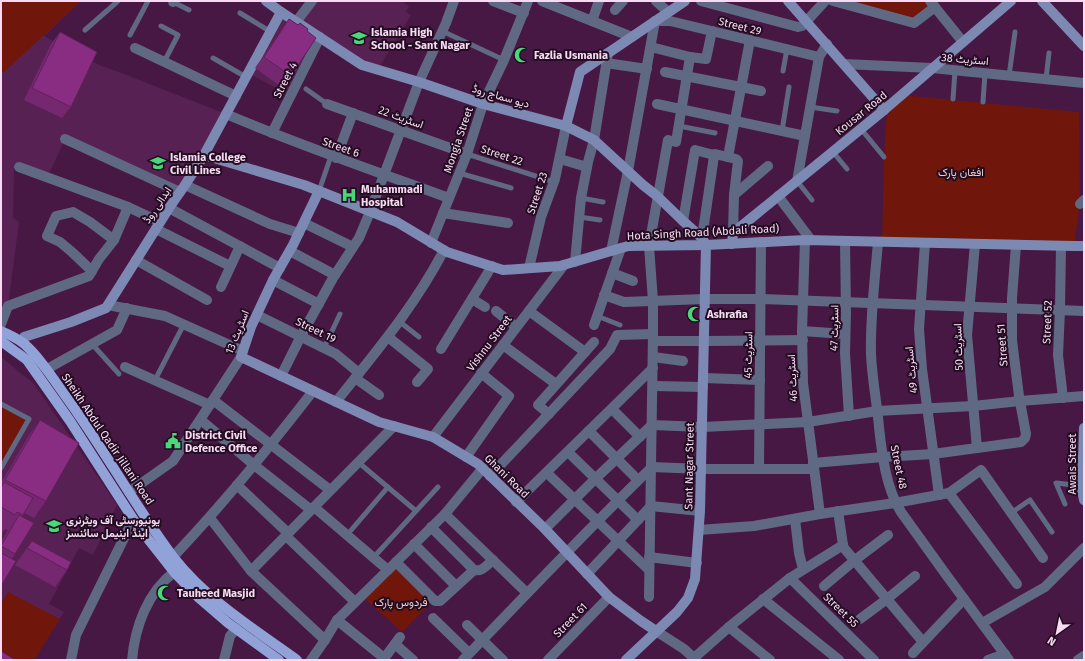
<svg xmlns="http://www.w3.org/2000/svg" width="1085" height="661" font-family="'Fira Sans',Vazirmatn,sans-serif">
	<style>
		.built { fill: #572253 }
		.green { fill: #70160b }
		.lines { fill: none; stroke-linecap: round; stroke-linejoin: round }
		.lane { stroke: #606983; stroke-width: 5 }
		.street { stroke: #606983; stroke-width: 10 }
		.secondary { stroke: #7c89b3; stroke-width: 10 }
		.primary { stroke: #91a2d8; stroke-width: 10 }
		.wall { fill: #75276f }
		.building { fill: #882d81; stroke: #5f205a }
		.labels { text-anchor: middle; stroke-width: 4; stroke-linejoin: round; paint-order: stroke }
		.street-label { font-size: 11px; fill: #f8daf4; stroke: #220d20 }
		.poi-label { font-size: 11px; font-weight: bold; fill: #f8daf4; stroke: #220d20; text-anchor: start }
		.park-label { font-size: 11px; fill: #eecdc7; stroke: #220d20 }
	</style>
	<rect width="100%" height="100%" fill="#481844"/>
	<g class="built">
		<path d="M1,1h80l-37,35 57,30 10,3 115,45 -46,78 -115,-53 -19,41 -32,-13 -1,51 6,4 -11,84 -7,18z"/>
		<path d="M312,1h89l8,5 -3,6 5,3 -33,54 -58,-32 -29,59 -43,-23 33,-61 15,10z"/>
		<path d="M1,357l33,27 83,121 -24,50 -14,-7 -30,56 15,8 -30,48h-33z"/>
	</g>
	<g class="green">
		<path d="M1,1h80l-78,72 -2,-2z"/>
		<path d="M846,1h84l5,6 -21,16z"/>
		<path d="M902,95l177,17 1,92 -6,42 -192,-4 2,-85 3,-50z"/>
		<path d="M1,404l28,15 -28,49z"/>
		<path d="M395,566l37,36 -30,30 -38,-34z"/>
		<path d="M8,592l52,27 -26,41h-33v-56z"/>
	</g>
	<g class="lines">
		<g class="lane">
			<path d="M173,2l16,8"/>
			<path d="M240,13l31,19"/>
			<path d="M161,26l17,9 -14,27"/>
			<path d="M85,30l33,-29"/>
			<path d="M442,31l62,29"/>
			<path d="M130,35l18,-34"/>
			<path d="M213,58l33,19"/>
			<path d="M783,71l4,-22"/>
			<path d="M1009,76l6,-44"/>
			<path d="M1046,79l3,-26"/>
			<path d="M306,89l21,15"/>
			<path d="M953,99l2,-28"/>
			<path d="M983,102l2,-29"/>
			<path d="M810,107l27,4"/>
			<path d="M679,126l36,7"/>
			<path d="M861,129l23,28"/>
			<path d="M782,131l7,-44"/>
			<path d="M833,152l14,17"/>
			<path d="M467,154l87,28"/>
			<path d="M459,173l52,15"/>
			<path d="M797,181l15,19"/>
			<path d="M319,191l12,-35"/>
			<path d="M581,198l22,4"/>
			<path d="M579,217l21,3"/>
			<path d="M597,316l23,9"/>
			<path d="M400,322l19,15"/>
			<path d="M92,344l27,30"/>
			<path d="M324,348l16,-34"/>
			<path d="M155,380l29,-56"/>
			<path d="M1,404l28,15 -28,49"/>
			<path d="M358,462l58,49"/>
			<path d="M1065,504l-9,-21 26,3"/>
			<path d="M1011,513l19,-13 22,32"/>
			<path d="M347,535l41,-48"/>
			<path d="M373,558l65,-71"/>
		</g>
		<g class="street">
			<path d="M493,1l31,12"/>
			<path d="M542,1l90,36"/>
			<path d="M656,1l12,11"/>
			<path d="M701,1l97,26 4,-1 23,-25"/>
			<path d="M833,1l81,22 21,-16"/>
			<path d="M930,1l33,41"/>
			<path d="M173,2v-1"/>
			<path d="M615,10l8,-9"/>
			<path d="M592,21l7,-20"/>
			<path d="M296,22l16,-21"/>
			<path d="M651,47l39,10 16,2 6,-28"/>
			<path d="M135,48l101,48"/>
			<path d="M606,63l41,6"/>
			<path d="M844,64l88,4 152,15"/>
			<path d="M665,72l96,19"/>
			<path d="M327,104l140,50"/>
			<path d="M657,104l148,32"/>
			<path d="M226,114c73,31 149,57 223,84"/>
			<path d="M272,133l48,-96"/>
			<path d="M65,139l115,53"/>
			<path d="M728,157l22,-117"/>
			<path d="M336,158l17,-45"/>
			<path d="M560,159l27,8"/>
			<path d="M19,167l109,40 32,15"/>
			<path d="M797,181l22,-124 8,-13"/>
			<path d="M185,185l85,39 29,9"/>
			<path d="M734,195l34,-29"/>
			<path d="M778,196l33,44"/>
			<path d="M1080,204l4,-4"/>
			<path d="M169,208l111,60"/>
			<path d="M443,213l65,10"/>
			<path d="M683,221l12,-71 19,5"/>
			<path d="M304,223l49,24"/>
			<path d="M156,229l74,37"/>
			<path d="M702,238l12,-82 1,-2 21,5 2,2 -4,34 -1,38"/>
			<path d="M805,240l-3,91 1,52 17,131"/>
			<path d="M845,241l1,71 -1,41 4,63"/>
			<path d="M878,242c-3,37 -8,75 -7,112 1,25 6,49 8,73 3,28 7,61 22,85l46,64 62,84"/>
			<path d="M431,243l36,-89 16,-50 21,-44 24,-59"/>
			<path d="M925,243l-6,86 3,40 17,126"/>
			<path d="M975,244l-8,91 10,113"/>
			<path d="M1061,246l-1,64 -2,45 5,43"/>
			<path d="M290,251l45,24"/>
			<path d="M611,251l17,-80 27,-150h15l149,36"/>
			<path d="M136,260l71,40"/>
			<path d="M575,262l6,-64 7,-36 6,-22 14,-87"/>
			<path d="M529,268l12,-51 14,-38 11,-53"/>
			<path d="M92,271l-20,-19 -12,-10 -13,-6 9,-20 17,-4 17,10 24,18"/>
			<path d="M612,273l21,8"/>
			<path d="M273,280l46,24"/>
			<path d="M221,287l19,-41"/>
			<path d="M604,295l20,7 81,-3h56l323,12"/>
			<path d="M472,299l13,8"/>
			<path d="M108,305l57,11 78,35"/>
			<path d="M496,311l20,16"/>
			<path d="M529,311l56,41"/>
			<path d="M257,315l79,39 23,19"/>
			<path d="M1,324l7,-18 81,-30 10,-17 15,-19 14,-33"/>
			<path d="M594,325l27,-77"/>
			<path d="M802,331l43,3"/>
			<path d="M388,337l40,32 -11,13"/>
			<path d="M653,341h51l99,-1"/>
			<path d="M503,345l53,39"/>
			<path d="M441,349l51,-83"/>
			<path d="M653,357l30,4"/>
			<path d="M125,367l85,38"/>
			<path d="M47,369l70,-39 10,-22"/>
			<path d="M281,376l20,-40 32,-58 26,-40 11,-26 49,-130 27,-59 8,-22"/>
			<path d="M355,378l24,17"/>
			<path d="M704,378l56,2"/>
			<path d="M653,386l50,1"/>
			<path d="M213,400l117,90"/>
			<path d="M336,402c39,-49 79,-96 108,-152"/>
			<path d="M612,409l28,28"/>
			<path d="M549,414l-11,-9 56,-63"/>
			<path d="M201,420l53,45 57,45"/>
			<path d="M589,431l49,49"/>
			<path d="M433,437l131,-172"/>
			<path d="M568,452l70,68"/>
			<path d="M466,457l43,-61 -28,-23"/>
			<path d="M813,463l70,-6 50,-3 88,-12 4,-4 1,-4 -7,-38 -7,-56v-42l4,-53"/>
			<path d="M483,468l-38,46 82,79"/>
			<path d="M759,469l2,-227"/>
			<path d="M547,473l102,97"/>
			<path d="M490,476l120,-127 7,-14 36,-1"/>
			<path d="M237,485l51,48"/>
			<path d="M129,492l44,-31 68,-104"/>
			<path d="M949,493l68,91"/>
			<path d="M516,502l137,-134"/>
			<path d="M314,507l74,63"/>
			<path d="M838,511l5,34 1,3 79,94"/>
			<path d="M210,518l41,53 74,69 12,-20 108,-106"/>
			<path d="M795,519l4,34 4,16"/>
			<path d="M431,527l43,43c8,2 13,-5 19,-10"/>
			<path d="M545,529l50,-50 57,-54 51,2 105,-5 69,-11 96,-5 47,-5 64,-5"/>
			<path d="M699,530l55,-4 66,-12 75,-11 54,-10 32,-23 62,88"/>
			<path d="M286,536l69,66"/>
			<path d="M414,544l42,42"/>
			<path d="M173,557c50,-53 96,-109 140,-166"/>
			<path d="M649,557l48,6"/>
			<path d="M396,562l39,39h5l34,-31"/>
			<path d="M251,571l143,-145"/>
			<path d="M587,574l64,-68 49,5"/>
			<path d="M790,578l84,82"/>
			<path d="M824,586l31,-26 33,-25"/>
			<path d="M649,597l4,-263v-33l-4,-55 19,-106 8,2 14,-85"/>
			<path d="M763,599l76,61"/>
			<path d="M433,618l36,35"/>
			<path d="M860,619l27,-20 28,-23"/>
			<path d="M337,620l47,38"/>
			<path d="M982,623l63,-36 39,-39"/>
			<path d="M467,625l36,35"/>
			<path d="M656,631l28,18 12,11"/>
			<path d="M395,644l18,16"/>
			<path d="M913,653l51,-54"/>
			<path d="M694,658l35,-31"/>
			<path d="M71,660l5,-25 53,-107 8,-3"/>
			<path d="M132,660c3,-33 15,-67 42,-88"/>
			<path d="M224,660l6,-24 6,-7"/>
			<path d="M311,660l14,-20"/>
			<path d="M383,660l17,-23"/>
			<path d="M463,660c63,-65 124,-130 189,-193l50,2h112"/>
			<path d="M548,660l61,-63"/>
			<path d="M770,660l-41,-33 61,-49 53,-33"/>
			<path d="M988,660l17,-6"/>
			<path d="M1078,660l6,-4"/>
		</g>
		<g class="secondary">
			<path d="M266,1l15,11 81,53 57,17 64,22 83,22 28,14 49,45 14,11 26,25 19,17 4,7 -6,266 -5,68 -7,19 -11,14 -51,48"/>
			<path d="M788,1l96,109"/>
			<path d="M1042,1l42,45"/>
			<path d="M566,126l14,-54 105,-71"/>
			<path d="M204,155l100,30 93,37 50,30 56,18 57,-4 68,-20 78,-1 99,-5 269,6h10"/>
			<path d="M319,191l-26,54 -20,35 -22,47 -10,30 138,65 54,15 45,27 67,65 64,68 32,24 15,10"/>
			<path d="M732,244l1,-11 151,-123 127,-109"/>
			<path d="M22,342l2,-5 47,-15 35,-14 63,-100 16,-23 19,-30 77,-143"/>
			<path d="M1084,428l-2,62 2,10"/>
		</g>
		<g class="primary">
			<path d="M1,331c7,3 15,7 21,11 15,12 31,36 42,52 39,53 70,111 110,164 33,42 80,71 123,102"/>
			<path d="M1,341l26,19 43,61 67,104 37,47 25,26 29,25 51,37"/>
		</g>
	</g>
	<g class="wall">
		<path d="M289,19l18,12 -16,45 -8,12 -28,-20z"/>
		<path d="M60,32l11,75 -9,11 -38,-18 27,-56z"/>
		<path d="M40,420l6,81 -12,17 -10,-5 -2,3 -7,38 -3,5 -11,27v-44l7,-12 -3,-1 -2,3 -2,-1v-48l27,-46z"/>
		<path d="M32,541l35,29 -12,17 -40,-22z"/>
	</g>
	<g class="building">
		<path d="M289,19l9,6 2,-2 8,6 -1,2 9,7 -25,38 -27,-19z"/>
		<path d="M60,32l37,20 -26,55 -39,-19z"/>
		<path d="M40,420l39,23 -33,58 -41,-21z"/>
		<path d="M4,482l29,16 -10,17 -6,-3 -2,3 -14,-8v-19z"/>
		<path d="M19,515l15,8 -19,31 -14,-8z"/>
		<path d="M32,541l39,21 -4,8 -40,-22z"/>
		<path d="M1,553l15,8 -15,25z"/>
		<path d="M1,651l14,9h-14z"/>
	</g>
	<defs>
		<symbol id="school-bare" viewBox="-9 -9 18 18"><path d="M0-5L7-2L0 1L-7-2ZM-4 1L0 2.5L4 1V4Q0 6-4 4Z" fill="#48d779" stroke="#220d20" stroke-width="2.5" paint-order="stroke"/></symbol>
		<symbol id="mosque-bare" viewBox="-9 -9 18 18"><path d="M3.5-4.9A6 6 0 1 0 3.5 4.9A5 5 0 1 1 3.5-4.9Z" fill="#48d779" stroke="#220d20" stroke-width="2.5" paint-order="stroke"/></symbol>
		<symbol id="university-bare" viewBox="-9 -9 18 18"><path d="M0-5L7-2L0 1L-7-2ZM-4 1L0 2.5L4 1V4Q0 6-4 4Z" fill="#48d779" stroke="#220d20" stroke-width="2.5" paint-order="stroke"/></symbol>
		<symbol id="hospital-bare" viewBox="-9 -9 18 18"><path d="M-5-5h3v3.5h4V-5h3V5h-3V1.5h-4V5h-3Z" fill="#48d779" stroke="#220d20" stroke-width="2.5" paint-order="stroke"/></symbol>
		<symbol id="civic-bare" viewBox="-9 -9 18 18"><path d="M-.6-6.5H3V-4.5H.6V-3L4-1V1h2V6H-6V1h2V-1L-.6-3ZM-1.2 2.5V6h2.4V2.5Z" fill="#48d779" stroke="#220d20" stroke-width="2.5" paint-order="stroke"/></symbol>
	</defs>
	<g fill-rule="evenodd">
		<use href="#school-bare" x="348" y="27" width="22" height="22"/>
		<use href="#mosque-bare" x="511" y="44" width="22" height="22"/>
		<use href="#university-bare" x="147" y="152" width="22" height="22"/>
		<use href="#hospital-bare" x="338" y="184" width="22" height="22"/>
		<use href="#mosque-bare" x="684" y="303" width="22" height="22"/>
		<use href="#civic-bare" x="162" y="430" width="22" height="22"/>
		<use href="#university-bare" x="43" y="515" width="22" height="22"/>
		<use href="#mosque-bare" x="154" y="582" width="22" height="22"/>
	</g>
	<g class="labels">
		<g class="street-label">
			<text transform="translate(740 26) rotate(14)" y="4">Street 29</text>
			<text transform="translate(965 59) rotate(5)" y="4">اسٹریٹ 38</text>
			<text transform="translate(285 80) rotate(-63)" y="4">Street 4</text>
			<text transform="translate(501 96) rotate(16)" y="4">دیو سماج روڈ</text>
			<text transform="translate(861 113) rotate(-39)" y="4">Kousar Road</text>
			<text transform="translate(401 117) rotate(20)" y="4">اسٹریٹ 22</text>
			<text transform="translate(458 140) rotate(-71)" y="4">Mongia Street</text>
			<text transform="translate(341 147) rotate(20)" y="4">Street 6</text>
			<text transform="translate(502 155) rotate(18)" y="4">Street 22</text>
			<text transform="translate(537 193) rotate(-72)" y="4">Street 23</text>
			<text transform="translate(157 205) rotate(-56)" y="4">ابدالی روڈ</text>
			<text transform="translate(703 232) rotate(-3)" y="4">Hota Singh Road (Abdali Road)</text>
			<text transform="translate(1047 322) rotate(-88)" y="4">Street 52</text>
			<text transform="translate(834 328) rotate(-89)" y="4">اسٹریٹ 47</text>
			<text transform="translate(316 330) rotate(26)" y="4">Street 19</text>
			<text transform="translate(237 332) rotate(-68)" y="4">اسٹریٹ 13</text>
			<text transform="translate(489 343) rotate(-53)" y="4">Vishnu Street</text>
			<text transform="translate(1002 345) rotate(-94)" y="4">Street 51</text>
			<text transform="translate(958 347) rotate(-92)" y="4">اسٹریٹ 50</text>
			<text transform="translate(748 355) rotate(-89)" y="4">اسٹریٹ 45</text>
			<text transform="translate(911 370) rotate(-96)" y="4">اسٹریٹ 49</text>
			<text transform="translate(792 378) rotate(-93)" y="4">اسٹریٹ 46</text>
			<text transform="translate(108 439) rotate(56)" y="4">Sheikh Abdul Qadir Jillani Road</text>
			<text transform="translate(1072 464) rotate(-90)" y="4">Awais Street</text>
			<text transform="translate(689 466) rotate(-89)" y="4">Sant Nagar Street</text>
			<text transform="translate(899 467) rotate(78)" y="4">Street 48</text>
			<text transform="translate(507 476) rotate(44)" y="4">Ghani Road</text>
			<text transform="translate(841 610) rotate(44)" y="4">Street 55</text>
			<text transform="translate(570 620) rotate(-46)" y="4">Street 61</text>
		</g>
		<g class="poi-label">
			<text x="371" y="36">Islamia High<tspan x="371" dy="13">School - Sant Nagar</tspan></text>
			<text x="534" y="59">Fazlia Usmania</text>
			<text x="170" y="161">Islamia College<tspan x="170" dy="13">Civil Lines</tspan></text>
			<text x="361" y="193">Muhammadi<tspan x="361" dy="13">Hospital</tspan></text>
			<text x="707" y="318">Ashrafia</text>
			<text x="185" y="439">District Civil<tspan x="185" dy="13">Defence Office</tspan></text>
			<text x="66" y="524">یونیورسٹی آف ویٹرنری<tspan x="66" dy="13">اینڈ اینیمل سائنسز</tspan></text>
			<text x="177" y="597">Tauheed Masjid</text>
		</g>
		<g class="park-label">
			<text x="961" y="176">افغان پارک</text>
			<text x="401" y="606">فردوس پارک</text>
		</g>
	</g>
	<rect width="1085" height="661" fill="none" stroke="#f8daf4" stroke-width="4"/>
	<g transform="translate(1057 633) rotate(213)" stroke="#220d20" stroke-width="3" paint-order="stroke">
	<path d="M0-3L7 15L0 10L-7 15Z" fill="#f8daf4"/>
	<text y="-6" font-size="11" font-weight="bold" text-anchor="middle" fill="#f8daf4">N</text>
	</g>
</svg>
